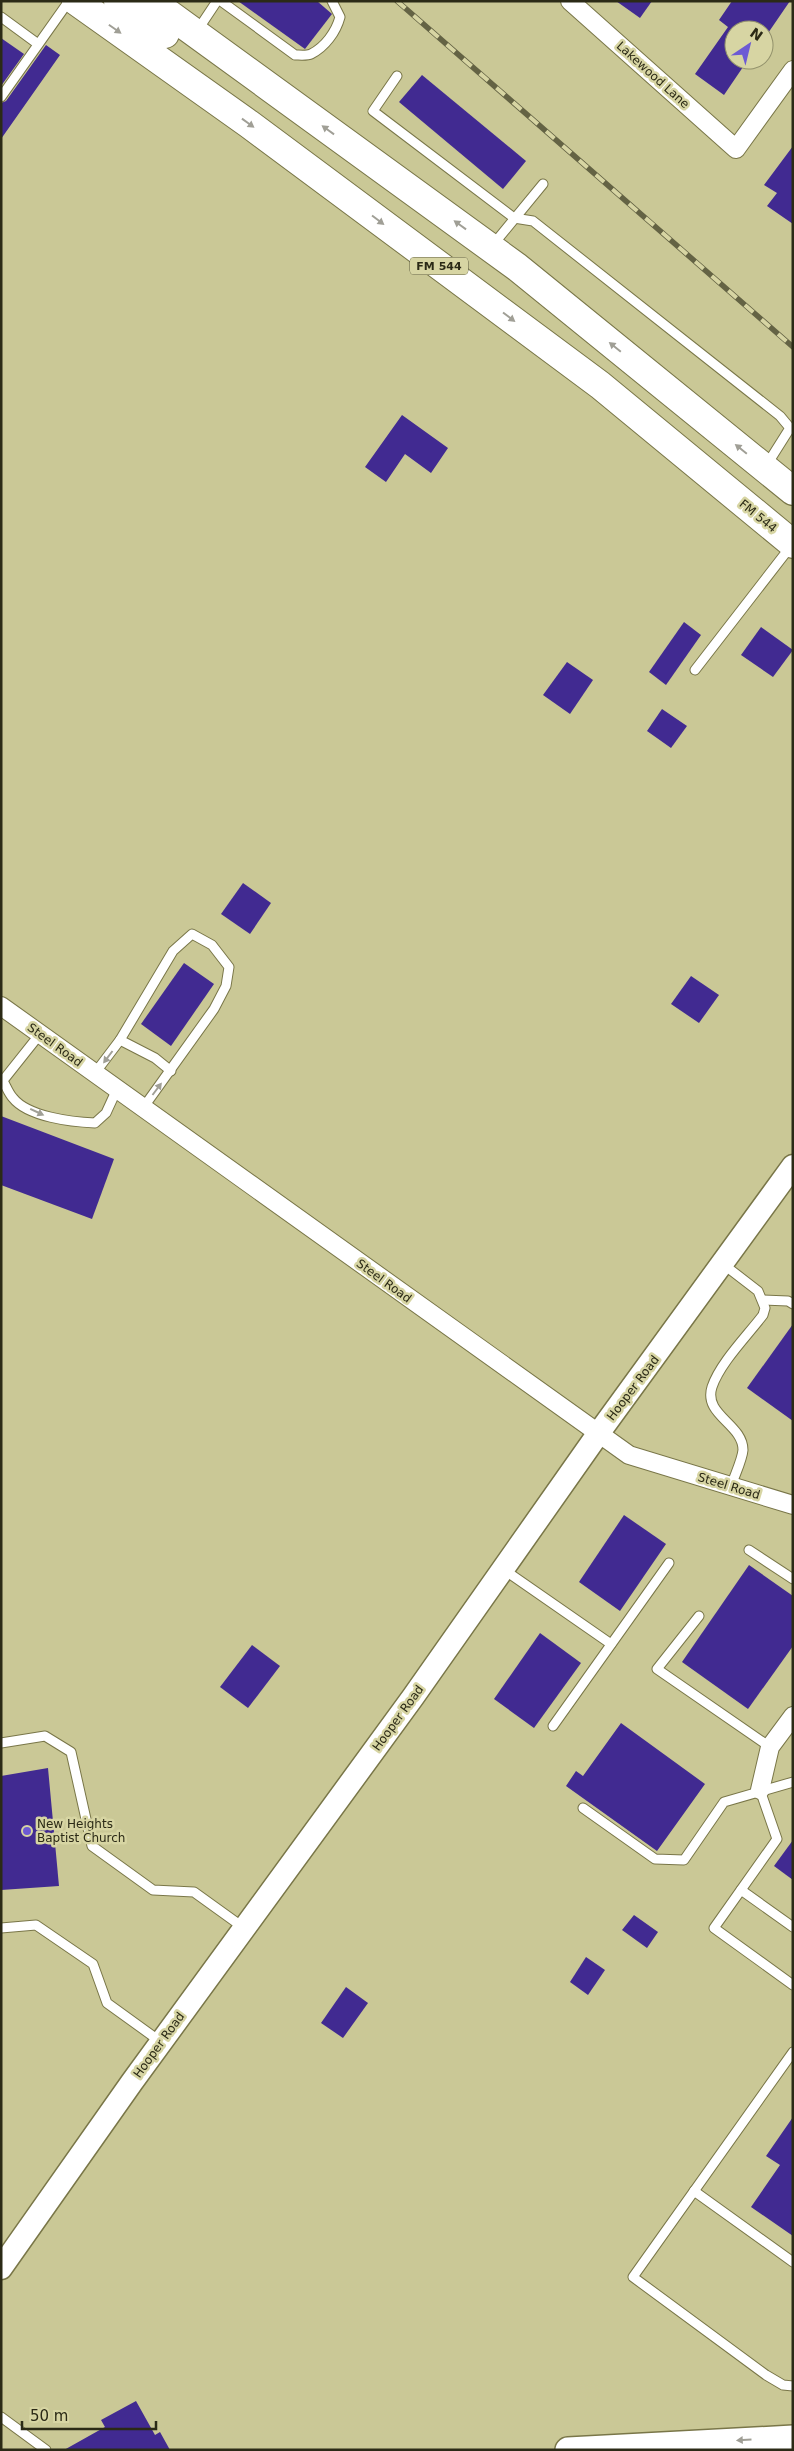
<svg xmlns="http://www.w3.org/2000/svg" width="794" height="2451" font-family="'DejaVu Sans',sans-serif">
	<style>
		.building { fill: #412a91 }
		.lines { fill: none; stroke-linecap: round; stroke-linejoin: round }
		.service-casing { stroke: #797648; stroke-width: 11 }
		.minor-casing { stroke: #797648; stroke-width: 20 }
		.tertiary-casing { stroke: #797648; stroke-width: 25 }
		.secondary-casing { stroke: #797648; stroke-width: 28 }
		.primary-casing { stroke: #797648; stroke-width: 30 }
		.service { stroke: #fff; stroke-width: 9 }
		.minor { stroke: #fff; stroke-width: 18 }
		.tertiary { stroke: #fff; stroke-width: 22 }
		.secondary { stroke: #fff; stroke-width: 25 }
		.primary { stroke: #fff; stroke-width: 28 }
		.rail-casing { stroke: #646344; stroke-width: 5.5 }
		.rail { stroke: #d7d5a3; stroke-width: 4; stroke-dasharray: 11; stroke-linecap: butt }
		.oneway { fill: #a09f96 }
		.poi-dot { fill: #6d5ad4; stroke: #d7d5a3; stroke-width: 2 }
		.labels { text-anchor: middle; stroke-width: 5; stroke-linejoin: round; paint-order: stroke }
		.shield { fill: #d7d5a3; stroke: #5f5d40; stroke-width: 1 }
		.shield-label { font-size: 11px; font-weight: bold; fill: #2b2a16 }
		.street-label { font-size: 12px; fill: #2b2a16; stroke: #d7d5a3 }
		.poi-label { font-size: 12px; fill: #2b2a16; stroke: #d7d5a3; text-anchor: start }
	</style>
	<rect width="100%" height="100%" fill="#cac896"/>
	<g class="building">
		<path d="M238,1h79l15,13 -27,35z"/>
		<path d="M616,1h36l-12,17z"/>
		<path d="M732,1h58l-26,38v-9h-30v30l9,7 -19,28 -29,-21 33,-47 -9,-7z"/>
		<path d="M1,38l23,16 -23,32z"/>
		<path d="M46,45l14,10 -59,84v-36l5,-2z"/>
		<path d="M422,75l104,86 -23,28 -104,-87z"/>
		<path d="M793,146v78l-26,-18 10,-13 -13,-8z"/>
		<path d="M402,415l46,33 -17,25 -26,-19 -19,28 -21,-15z"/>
		<path d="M684,622l17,13 -35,50 -17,-13z"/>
		<path d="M761,627l32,23 -20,27 -32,-22z"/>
		<path d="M567,662l26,18 -23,34 -27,-19z"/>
		<path d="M662,709l25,17 -16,22 -24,-17z"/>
		<path d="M243,883l28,20 -21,31 -29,-20z"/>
		<path d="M184,963l30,21 -43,62 -30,-22z"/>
		<path d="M691,976l28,19 -20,28 -28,-19z"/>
		<path d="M1,1116l113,43 -22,60 -91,-34z"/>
		<path d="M793,1324v97l-46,-33z"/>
		<path d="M624,1515l42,29 -46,67 -41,-29z"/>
		<path d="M749,1565l44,31v50l-45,63 -66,-47z"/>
		<path d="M540,1633l41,30 -47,65 -40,-29z"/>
		<path d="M252,1645l28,21 -32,42 -28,-21z"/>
		<path d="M621,1723l84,61 -48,67 -91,-65 10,-15 7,5z"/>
		<path d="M48,1768l11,118 -58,4v-114z"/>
		<path d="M793,1840v40l-19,-14z"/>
		<path d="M634,1915l24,17 -11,16 -25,-18z"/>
		<path d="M586,1957l19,13 -17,25 -18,-13z"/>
		<path d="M346,1987l22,16 -25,35 -22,-15z"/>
		<path d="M793,2117v119l-42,-29 29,-42 -14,-9z"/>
		<path d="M136,2401l19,34 5,-3 10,18h-106l41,-23 -4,-7z"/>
	</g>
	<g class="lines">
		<defs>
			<g id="service">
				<path d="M221,1l74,54c4,0 12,1 16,-1 14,-7 25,-22 29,-37l-8,-16"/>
				<path d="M1,17l37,27"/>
				<path d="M197,31l20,-30"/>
				<path d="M397,76l-24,35 141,107 19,3 247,195 10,12 -24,38"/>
				<path d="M1,97l68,-96"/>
				<path d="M492,246l51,-62"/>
				<path d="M695,670l96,-124"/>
				<path d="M120,1040l35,18 16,13"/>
				<path d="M95,1073l25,-33 53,-89 19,-17 20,11 17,22 -3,19 -12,23 -71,99"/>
				<path d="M3,1081c3,5 6,13 10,17 15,19 59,24 82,25l11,-10 11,-24"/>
				<path d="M1,1083l39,-49"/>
				<path d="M723,1264l35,27 7,17 -2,7c-16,21 -43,48 -51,72 -9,28 31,37 31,63 -1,11 -9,26 -12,37"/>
				<path d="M763,1300l25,1 5,3"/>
				<path d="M749,1550l44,29"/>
				<path d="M503,1569l108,75"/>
				<path d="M699,1616l-42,53 113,78"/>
				<path d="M553,1726l116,-163"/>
				<path d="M1,1743l44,-7 26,16 21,94 61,44 41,2 50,36"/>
				<path d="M760,1790l17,49 -63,89 79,57"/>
				<path d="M583,1808l72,51 29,1 40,-58 69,-20"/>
				<path d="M741,1890l52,37"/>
				<path d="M1,1928l35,-3 57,39 14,39 54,39"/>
				<path d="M793,2052l-160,225 133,98 17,10 10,1"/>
				<path d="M694,2191l99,71"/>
				<path d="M1,2417l45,33"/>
			</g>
			<g id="minor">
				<path d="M570,1l166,148 57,-79"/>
				<path d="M1,1006l628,449 164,50"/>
				<path d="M760,1790l10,-43 23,-31"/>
			</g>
			<path id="tertiary" d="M1,2268l131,-186 281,-385 185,-263 195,-268"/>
			<path id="secondary" d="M568,2450l225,-12"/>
			<g id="primary">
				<path d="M76,1l173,123 351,261 193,159"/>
				<path d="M118,1l47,33"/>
				<path d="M151,1l366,266 276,224"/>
			</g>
		</defs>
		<use href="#service" class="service-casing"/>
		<use href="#minor" class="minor-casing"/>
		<use href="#tertiary" class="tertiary-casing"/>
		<use href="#secondary" class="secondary-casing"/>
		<use href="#primary" class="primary-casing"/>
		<use href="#service" class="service"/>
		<use href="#minor" class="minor"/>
		<use href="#tertiary" class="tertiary"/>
		<use href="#secondary" class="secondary"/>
		<use href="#primary" class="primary"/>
		<defs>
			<path id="rail" d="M397,1l396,346"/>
		</defs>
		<use href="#rail" class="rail-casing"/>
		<use href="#rail" class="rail"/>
	</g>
	<defs><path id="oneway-solid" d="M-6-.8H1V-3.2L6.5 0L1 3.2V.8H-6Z" transform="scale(1.25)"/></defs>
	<g class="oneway">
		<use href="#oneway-solid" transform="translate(115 29) rotate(35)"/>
		<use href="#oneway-solid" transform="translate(248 123) rotate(36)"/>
		<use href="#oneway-solid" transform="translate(328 130) rotate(-144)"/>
		<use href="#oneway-solid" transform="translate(378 220) rotate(37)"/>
		<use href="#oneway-solid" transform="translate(460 225) rotate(-144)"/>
		<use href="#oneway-solid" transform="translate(509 317) rotate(37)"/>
		<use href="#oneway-solid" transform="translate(615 347) rotate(-141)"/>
		<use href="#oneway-solid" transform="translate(741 449) rotate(-141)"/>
		<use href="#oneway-solid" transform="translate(108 1057) rotate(127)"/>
		<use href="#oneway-solid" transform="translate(157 1089) rotate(-53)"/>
		<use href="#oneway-solid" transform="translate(37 1112) rotate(25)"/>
		<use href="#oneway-solid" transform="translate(744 2440) rotate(177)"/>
	</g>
	<circle class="poi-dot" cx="27" cy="1831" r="5"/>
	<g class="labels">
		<rect class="shield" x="410" y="257.5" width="58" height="17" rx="4"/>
		<g class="shield-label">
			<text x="439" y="270">FM 544</text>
		</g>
		<g class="street-label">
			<text transform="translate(653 75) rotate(42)" y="4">Lakewood Lane</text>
			<text transform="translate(758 516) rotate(39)" y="4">FM 544</text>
			<text transform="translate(55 1045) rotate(36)" y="4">Steel Road</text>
			<text transform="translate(384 1281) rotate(36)" y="4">Steel Road</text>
			<text transform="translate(633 1388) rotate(-53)" y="4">Hooper Road</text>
			<text transform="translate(729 1486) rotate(17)" y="4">Steel Road</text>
			<text transform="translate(398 1718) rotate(-54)" y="4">Hooper Road</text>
			<text transform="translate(159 2045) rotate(-54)" y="4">Hooper Road</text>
		</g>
		<g class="poi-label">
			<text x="37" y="1828">New Heights<tspan x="37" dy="14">Baptist Church</tspan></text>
		</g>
	</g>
	<rect width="794" height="2451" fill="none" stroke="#2b2a16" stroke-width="5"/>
	<g transform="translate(749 45) rotate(35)"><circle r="24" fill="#d7d5a3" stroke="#92916b"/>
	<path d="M0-4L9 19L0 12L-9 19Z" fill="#6d5ad4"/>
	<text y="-8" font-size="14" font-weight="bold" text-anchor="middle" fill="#2b2a16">N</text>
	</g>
	<path d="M22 2421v8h134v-8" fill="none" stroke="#2b2a16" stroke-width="2.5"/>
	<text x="30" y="2421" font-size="15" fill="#2b2a16" stroke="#d7d5a3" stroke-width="4" paint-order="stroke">50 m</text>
</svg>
